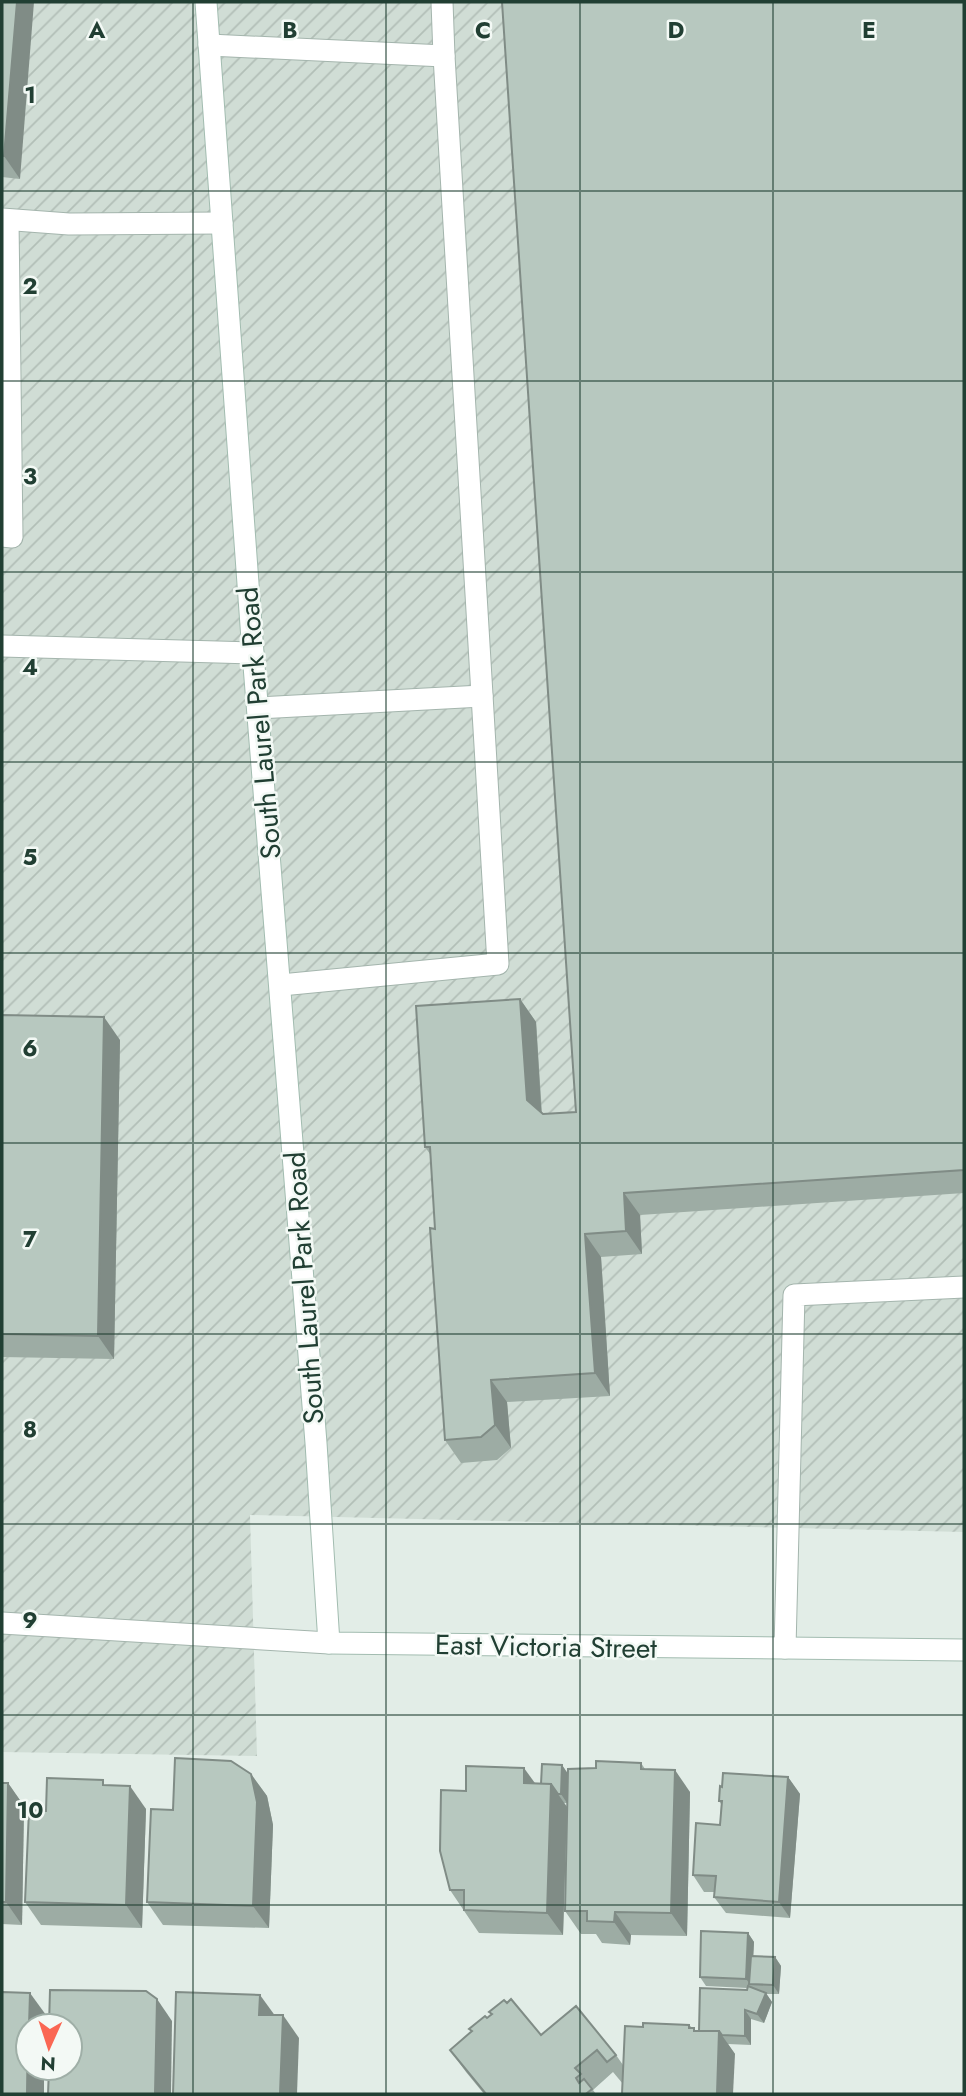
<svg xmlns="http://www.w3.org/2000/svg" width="966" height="2096" font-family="Jost,sans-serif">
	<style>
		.industrial { fill: url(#industrial-furrows) }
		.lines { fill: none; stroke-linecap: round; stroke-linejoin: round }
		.lane-casing { stroke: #a4b5ad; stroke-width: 23 }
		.secondary-casing { stroke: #a2bcb0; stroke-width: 23 }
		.lane { stroke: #fff; stroke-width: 21 }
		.secondary { stroke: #fff; stroke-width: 21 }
		.wall { fill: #9daca4 }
		.shaded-wall { fill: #808c86 }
		.building { fill: #b7c8bf; stroke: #808c86; stroke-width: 2 }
		.grid { fill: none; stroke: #213f33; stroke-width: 2; stroke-opacity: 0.55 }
		.labels { text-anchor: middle; stroke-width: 5; stroke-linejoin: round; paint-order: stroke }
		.street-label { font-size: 28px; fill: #213f33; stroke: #f3f9f5 }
		.grid-label { font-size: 23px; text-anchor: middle; font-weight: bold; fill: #213f33; stroke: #f3f9f5; stroke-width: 5; stroke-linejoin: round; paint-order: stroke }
	</style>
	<defs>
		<pattern id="industrial-furrows" width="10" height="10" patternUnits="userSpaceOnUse" patternTransform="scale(1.75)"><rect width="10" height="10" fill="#d0ddd5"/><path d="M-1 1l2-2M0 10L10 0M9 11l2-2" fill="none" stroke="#b2bfb7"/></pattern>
	</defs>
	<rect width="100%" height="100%" fill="#e2ede7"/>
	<path class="industrial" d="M2,2h962v1530l-714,-17 7,241 -255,-4z"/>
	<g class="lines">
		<defs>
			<g id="lane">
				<path d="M209,45l235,11 -2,-54"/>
				<path d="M2,219l67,5 153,-1"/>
				<path d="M2,536l10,1 -4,-317"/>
				<path d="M2,646l251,7"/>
				<path d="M258,708l224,-12"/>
				<path d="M281,985l217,-21 -54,-908"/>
				<path d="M2,1623l327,20"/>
				<path d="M785,1648l9,-353 170,-8"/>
			</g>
			<path id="secondary" d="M206,2l47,651 63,790 13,200 635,7"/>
		</defs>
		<use href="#lane" class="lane-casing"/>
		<use href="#secondary" class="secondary-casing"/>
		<use href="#lane" class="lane"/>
		<use href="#secondary" class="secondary"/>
	</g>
	<g class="wall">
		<path d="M2,2l18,177 -18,-2z"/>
		<path d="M964,2v1191l-324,22 2,39 -41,3 9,139 -103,6 4,46 -14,12 -36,3 -16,-23 -10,-211 -5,-75 -5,-7 95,-148 16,23 6,91 1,1 33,-2z"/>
		<path d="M2,1015l118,25 -6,319 -112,-2z"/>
		<path d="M641,1763l4,6 45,23 -3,144 -56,-1 -1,10 -28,-2 -6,-9h-15l-16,-23 31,-143z"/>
		<path d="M562,1765l6,9 -1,29h-3l3,4 -4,128 -84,-2 -29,-43 16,-99 75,-7z"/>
		<path d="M251,1774l16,22 6,29 -4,103 -106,-3 -16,-23 26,-92z"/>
		<path d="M788,1777l12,17 -10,124 -64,-5 -12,-16 1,-5h-11l-11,-17 27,-50 1,-21 -2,-3 3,-14z"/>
		<path d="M2,1783h6l16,23 -2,119 -20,-1z"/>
		<path d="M107,1785l39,24 -4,119 -101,-3 -16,-23 21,-91z"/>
		<path d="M748,1933l6,9 -1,14 22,1 6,9 -2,28h-13l6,8 -8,21 -13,-4v26l-23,-1 7,10 -112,30 -10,-12 -20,18 3,4h-112l-18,-22 -16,-22 22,-18 -3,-3 23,-14 -3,-3 18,-9 34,32 75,20 7,10 20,-38 46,-2 7,6h3l48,-41v-2l-41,-2 -6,-9z"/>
	</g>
	<g class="shaded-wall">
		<path d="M17,2h17l-14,177 -16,-23z"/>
		<path d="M2,834l1,1 -1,44z"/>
		<path d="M520,999l16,23 6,101 -15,-23z"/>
		<path d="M104,1017l16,23 -6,319 -16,-23z"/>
		<path d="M624,1193l16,22 2,39 -16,-23z"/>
		<path d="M585,1234l16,23 9,139 -15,-23z"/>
		<path d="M491,1380l16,22 4,46 -16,-23z"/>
		<path d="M562,1765l6,9 -1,29 -6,-9z"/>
		<path d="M524,1768l16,22 -16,-7z"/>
		<path d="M675,1770l15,22 -3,144 -16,-23z"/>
		<path d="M251,1774l16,22 6,29 -4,103 -16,-22z"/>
		<path d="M788,1777l12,17 -10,124 -11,-16z"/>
		<path d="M8,1783l16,23 -2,119 -16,-23z"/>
		<path d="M551,1784l16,23 -4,128 -16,-22z"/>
		<path d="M130,1786l16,23 -4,119 -16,-23z"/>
		<path d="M615,1912l16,23 -1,10 -16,-23z"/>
		<path d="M748,1933l6,9 -2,42h-2l-4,-5z"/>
		<path d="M775,1957l6,9 -2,28 -6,-9z"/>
		<path d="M30,1993l16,22 -1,11h-16z"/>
		<path d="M766,1993l6,9 -8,21 -7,-9z"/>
		<path d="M260,1995l16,22 -17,-2z"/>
		<path d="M157,1999l15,22 -1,73h-16z"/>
		<path d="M745,2010l6,9v26l-6,-9z"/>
		<path d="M283,2015l16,23 -2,56h-17z"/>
		<path d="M719,2031l16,23 -2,40h-16z"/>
		<path d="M28,2068h16v26h-17z"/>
	</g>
	<g class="building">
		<path d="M2,2h15l-13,154h-2z"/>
		<path d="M502,2h462v1168l-340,23 2,38 -41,3 10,139 -104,7 4,45 -14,12 -36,3 -15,-212 5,1 -5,-82h-5l-9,-141 104,-7 7,101 16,14 33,-2z"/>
		<path d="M2,1015l102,2 -6,319 -96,-2z"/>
		<path d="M175,1758l56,3 20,13 6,28 -4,104 -106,-4 4,-93 22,1z"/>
		<path d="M596,1761l45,2v6l34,1 -4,143 -56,-1 -1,10 -27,-1v-10h-22l3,-142 28,-1z"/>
		<path d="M542,1764l20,1 -1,29h-3l-7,-10h-10z"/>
		<path d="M466,1766l58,2v15l27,1 -4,129 -83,-3v-20h-14l-10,-39 1,-61 25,1z"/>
		<path d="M723,1773l65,4 -9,125 -65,-5 2,-21 -23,-1 3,-52 24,2 2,-24h-3l1,-15 2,1z"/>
		<path d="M47,1778l56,2v5l27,1 -4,119 -101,-3 4,-92 17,1z"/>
		<path d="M2,1783h6l-2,119h-4z"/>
		<path d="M701,1931l47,2 -2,46 -46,-2z"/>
		<path d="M751,1956l24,1 -2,28 -24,-1z"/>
		<path d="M748,1986l18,7 -9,21 -12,-4v26l-23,-1 -3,-4h-20l1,-43 47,2z"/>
		<path d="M50,1990l96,1 11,8 -2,95h-107l1,-26h21v-42h-21z"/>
		<path d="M2,1992l28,1 -1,33h-1l-1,68h-25z"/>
		<path d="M176,1992l84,3 -1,20h24l-3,79h-107z"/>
		<path d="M511,1999l30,36 35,-29 40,49 -9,7 -10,-12 -22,18 6,6 -5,4 3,5 5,-4 8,10 -5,4 2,1h-103l-36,-44 22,-19 -3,-2 16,-13 2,2 5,-4 -3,-2 15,-12 3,3z"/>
		<path d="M643,2023l46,2v3h5v3h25l-2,63h-95l3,-68 18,1z"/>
	</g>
	<path class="grid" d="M193,2v2092M386,2v2092M580,2v2092M773,2v2092M2,191h962M2,381h962M2,572h962M2,762h962M2,953h962M2,1143h962M2,1334h962M2,1524h962M2,1715h962M2,1905h962"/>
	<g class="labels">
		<g class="street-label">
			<text transform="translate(259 723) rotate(-95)" y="10">South Laurel Park Road</text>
			<text transform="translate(304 1288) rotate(-94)" y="10">South Laurel Park Road</text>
			<text transform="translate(546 1646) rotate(1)" y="10">East Victoria Street</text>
		</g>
	</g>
	<g class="grid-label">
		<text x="97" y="38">A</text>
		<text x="290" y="38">B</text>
		<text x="483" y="38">C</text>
		<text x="676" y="38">D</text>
		<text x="869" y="38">E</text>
		<text x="30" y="103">1</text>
		<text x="30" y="294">2</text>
		<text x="30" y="484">3</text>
		<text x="30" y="675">4</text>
		<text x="30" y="865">5</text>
		<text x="30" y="1056">6</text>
		<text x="30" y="1247">7</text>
		<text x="30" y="1437">8</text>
		<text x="30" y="1628">9</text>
		<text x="30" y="1818">10</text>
	</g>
	<rect width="966" height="2096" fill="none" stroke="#213f33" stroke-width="7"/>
	<g transform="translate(49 2047) rotate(183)"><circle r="33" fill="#f3f9f5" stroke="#9fafa7" stroke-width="2"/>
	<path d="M0-5L12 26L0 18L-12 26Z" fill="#fa6753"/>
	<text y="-10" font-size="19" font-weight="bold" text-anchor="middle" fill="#213f33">N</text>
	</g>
</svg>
